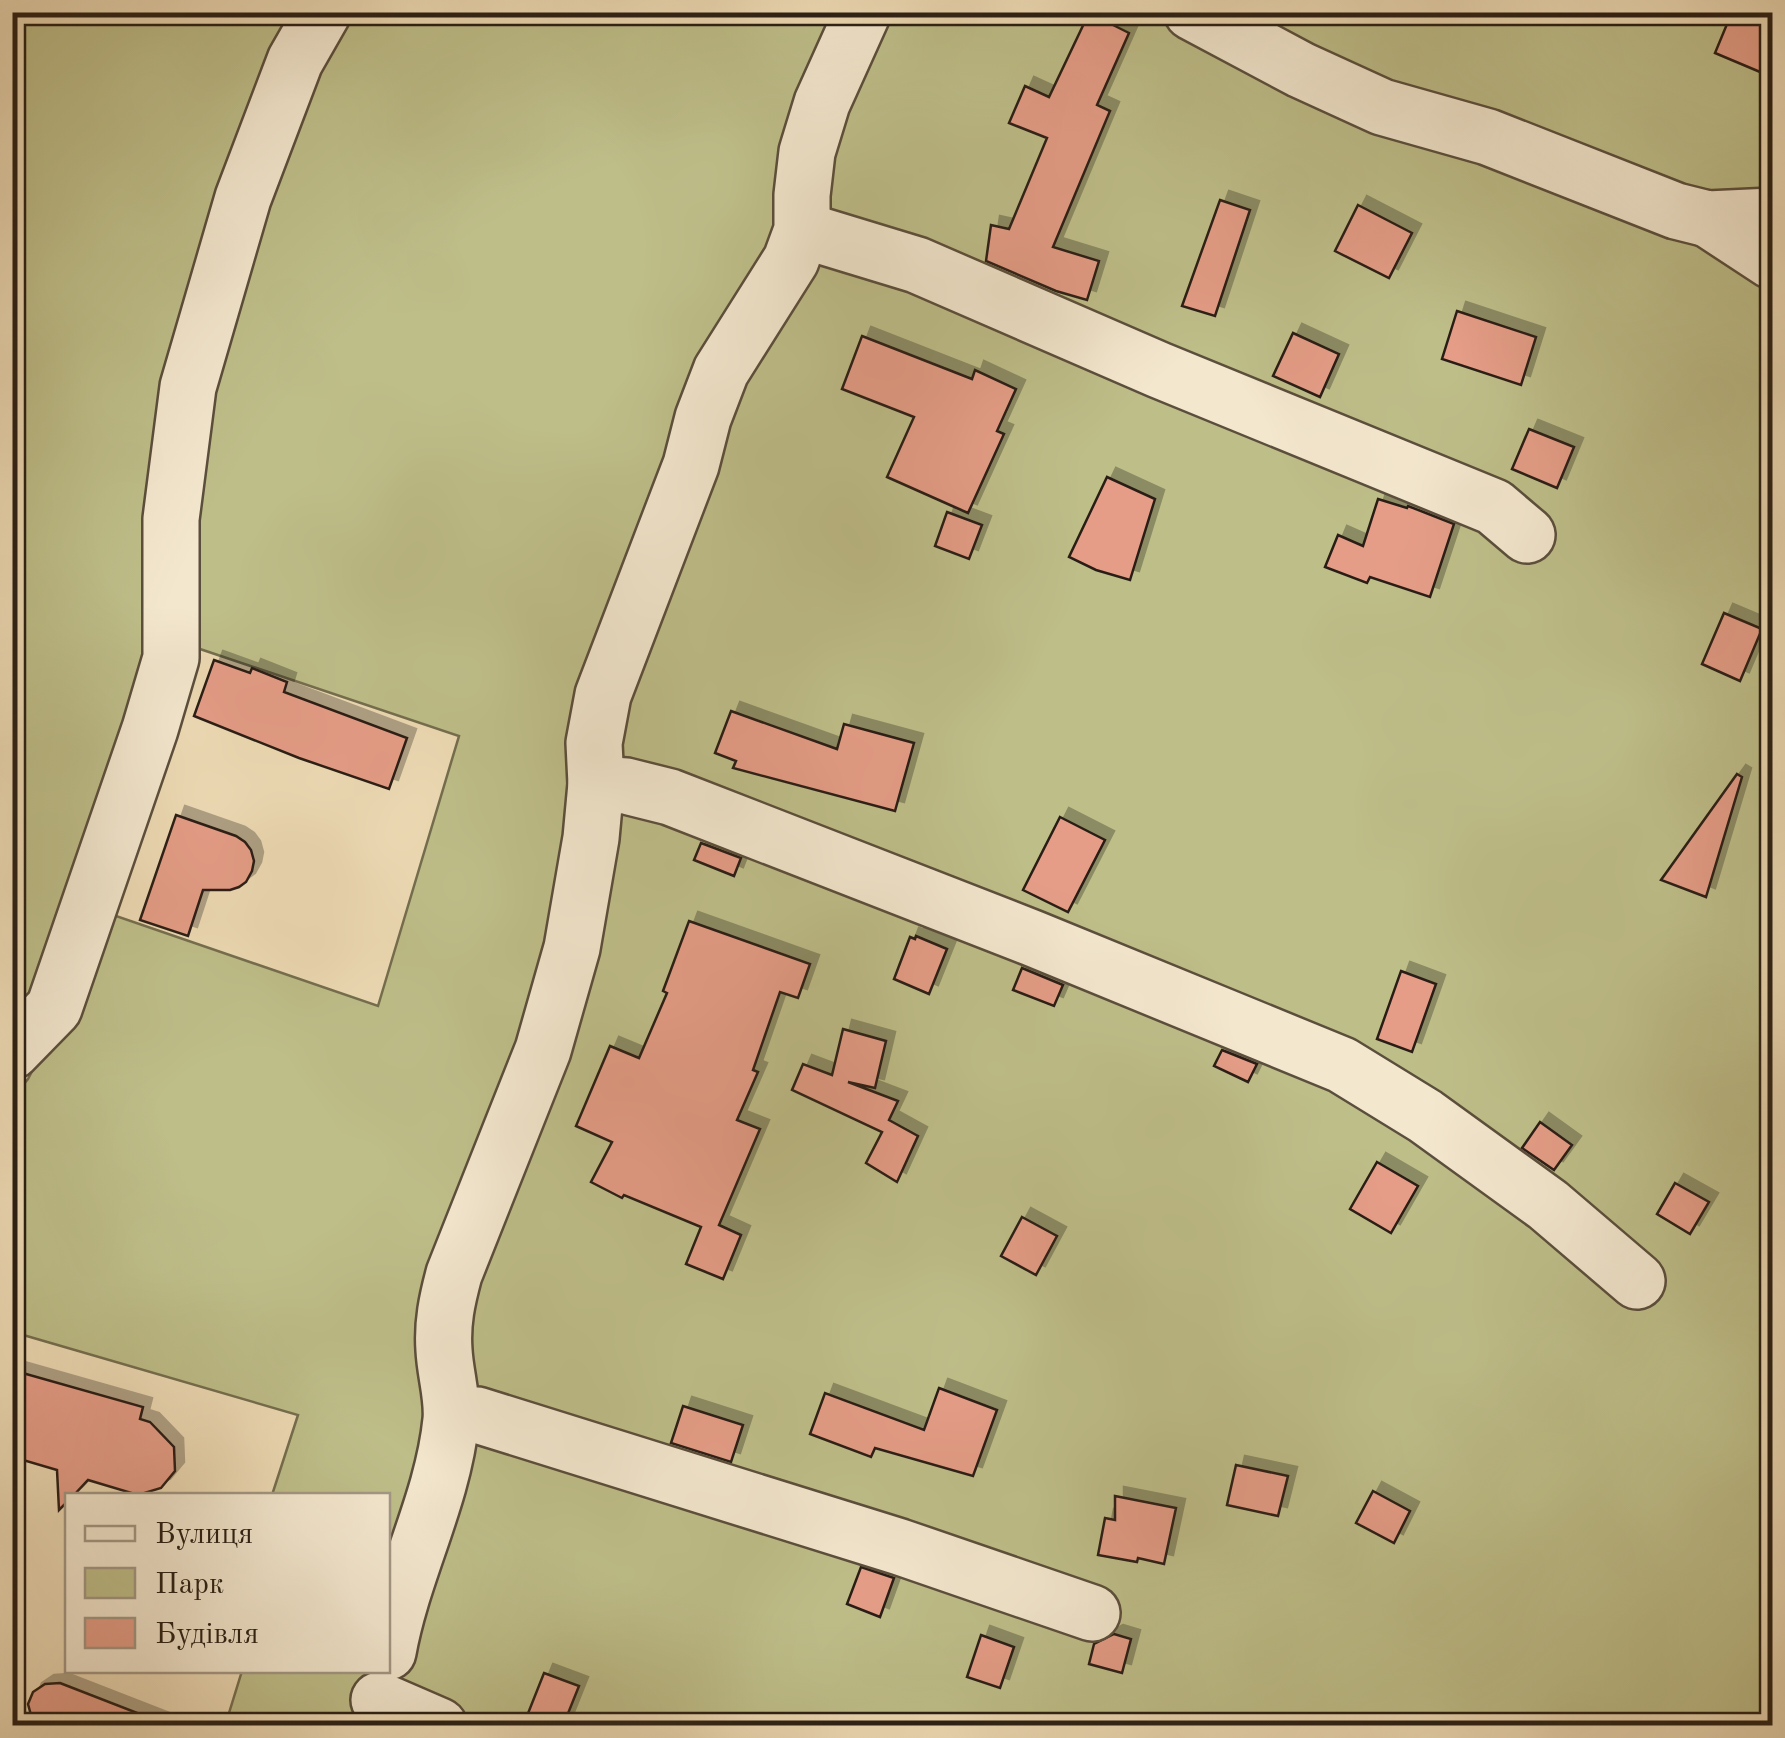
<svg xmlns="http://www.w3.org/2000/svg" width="1785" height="1738" font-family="'Old Standard TT',serif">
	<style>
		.green { fill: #bebe89; stroke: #746e4e; stroke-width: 2.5; fill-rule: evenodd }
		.building { fill: #e59d87; stroke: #2a1f14; stroke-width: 2.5; filter: url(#shadow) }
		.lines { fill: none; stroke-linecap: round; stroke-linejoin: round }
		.minor-casing { stroke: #5b4e3c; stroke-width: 60 }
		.minor { stroke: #f3e7ce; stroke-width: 55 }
	</style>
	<defs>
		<filter id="shadow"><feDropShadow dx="9" dy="-9" stdDeviation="0" flood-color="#0004"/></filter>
	</defs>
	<rect width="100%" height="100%" fill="#eddab4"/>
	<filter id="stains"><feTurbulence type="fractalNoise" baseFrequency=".002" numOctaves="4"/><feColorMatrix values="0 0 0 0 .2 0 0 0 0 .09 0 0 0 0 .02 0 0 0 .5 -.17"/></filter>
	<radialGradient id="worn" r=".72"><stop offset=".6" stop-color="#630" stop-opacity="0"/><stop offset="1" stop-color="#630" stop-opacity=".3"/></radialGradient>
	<g class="green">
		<path d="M13,13h295l-50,98 -98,550 -147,398z"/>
		<path d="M336,13h516l-57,154 -210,632 -151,582 -46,238v-123l-116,-1 26,-80 -285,-83v-235l15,-18 56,-109 118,-598zM200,649l259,87 -81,270 -265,-91z"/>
		<path d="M874,13h898v1712l-1391,1 71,-389 152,-598z"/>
		<path d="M242,1671h132l-13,54 -136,1z"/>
	</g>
	<g class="building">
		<path d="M1732,12h40v65l-57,-24z"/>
		<path d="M1089,13l40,20 -32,72 13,6 -57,136 46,14 -12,39 -31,-9 -70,-30 5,-36 18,4 38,-91 -38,-15 16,-37 24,11z"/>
		<path d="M1220,200l30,10 -35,106 -33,-10z"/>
		<path d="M1358,205l54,28 -23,45 -54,-27z"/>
		<path d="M1457,311l79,26 -15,48 -79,-26z"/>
		<path d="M1293,333l46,21 -19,43 -47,-21z"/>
		<path d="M862,336l110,43 3,-9 41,19 -19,42 7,3 -36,79 -81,-36 27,-60 -72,-28z"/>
		<path d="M1529,429l45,18 -17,41 -45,-19z"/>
		<path d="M1107,477l48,22 -25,81 -34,-10 -27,-13z"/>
		<path d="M1378,499l29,9 1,-2 46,18 -24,73 -60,-20 -3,6 -42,-16 13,-32 25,11z"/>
		<path d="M947,512l35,13 -13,34 -34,-13z"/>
		<path d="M1724,613l38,16 -22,52 -38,-17z"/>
		<path d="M214,660l36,13 2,-5 35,14 -3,10 123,46 -18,51 -90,-31 -105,-42z"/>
		<path d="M731,711l106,38 7,-25 70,19 -19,68 -162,-43 3,-7 -21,-8z"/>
		<path d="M1737,774l5,3 -36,120 -45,-17z"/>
		<path d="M176,815l60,21 9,6 6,8 3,11 -2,10 -6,11 -7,5 -9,3h-27l-15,46 -48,-16z"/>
		<path d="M1060,817l45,23 -37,72 -45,-22z"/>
		<path d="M701,843l40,15 -7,18 -40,-16z"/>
		<path d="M689,921l121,43 -12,34 -18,-6 -27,78 5,2 -21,48 23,9 -41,96 22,10 -18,44 -37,-15 15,-37 -77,-32 -2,3 -31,-16 21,-40 -36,-16 34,-80 29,12 28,-65 -4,-2z"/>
		<path d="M916,936l31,13 -18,45 -35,-15 16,-42 5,2z"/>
		<path d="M1022,968l41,17 -9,21 -41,-16z"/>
		<path d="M1401,971l35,13 -24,68 -35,-13z"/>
		<path d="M843,1029l43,12 -11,47 -27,-6 50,19 -9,19 29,16 -21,46 -31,-19 16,-31 -90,-42 11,-26 29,11z"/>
		<path d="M1222,1050l35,14 -9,18 -34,-16z"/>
		<path d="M1540,1122l32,23 -18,25 -32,-22z"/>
		<path d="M1377,1162l41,24 -27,47 -41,-24z"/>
		<path d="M1675,1183l34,19 -19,32 -33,-20z"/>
		<path d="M1022,1217l35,19 -21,39 -35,-19z"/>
		<path d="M12,1370l131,37 -3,12 10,3 24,25 1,24 -14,17 -23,7 -50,-15 -15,16h-5v5l-9,9 -2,-40 -41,-12 2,-6 -6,-1z"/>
		<path d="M939,1388l58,22 -24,66 -98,-28 -4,9 -61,-23 15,-41 99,37z"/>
		<path d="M683,1406l60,19 -12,37 -60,-19z"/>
		<path d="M1236,1465l52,11 -10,40 -51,-11z"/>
		<path d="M1373,1491l37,20 -16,32 -38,-20z"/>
		<path d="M1115,1496l61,12 -12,56 -26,-6 -1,4 -39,-7 7,-37 10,2z"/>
		<path d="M861,1567l33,11 -14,39 -33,-13z"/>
		<path d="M1114,1634l17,5 -9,34 -33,-9 5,-20z"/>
		<path d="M981,1635l33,12 -14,41 -33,-11z"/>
		<path d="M544,1673l35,13 -16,40h-40z"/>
		<path d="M60,1683l103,40 -1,3h-128l-6,-22 5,-12 12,-8z"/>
	</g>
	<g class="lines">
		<defs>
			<g id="minor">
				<path d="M1192,12l109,58 81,37 106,30 188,74 32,8 64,-3"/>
				<path d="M1708,219l64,42"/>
				<path d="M802,230l115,35 242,105 335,137 33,28"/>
				<path d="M596,784l30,2 44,11 362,141 310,127 83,51 123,89 89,76"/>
				<path d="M12,1051l42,-43 96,-279 21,-71v-139l17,-132 55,-189 52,-137 28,-49"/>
				<path d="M452,1416l25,-1 423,132 192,66"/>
				<path d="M388,1652c14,-79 55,-152 63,-232 2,-23 -6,-47 -7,-70 -2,-27 3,-50 10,-76l89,-224 29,-102 19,-110 5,-54 -2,-41 9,-48 88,-230 12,-47 18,-47 70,-111 11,-30v-35l5,-43 15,-49 41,-91"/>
				<path d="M379,1700l60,26"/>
			</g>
		</defs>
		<use href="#minor" class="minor-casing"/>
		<use href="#minor" class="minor"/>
	</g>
	<rect width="1785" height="1738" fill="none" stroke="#eddab4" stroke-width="50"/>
	<rect x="15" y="15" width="1755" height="1708" fill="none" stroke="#2a1f14" stroke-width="5"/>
	<rect x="25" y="25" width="1735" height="1688" fill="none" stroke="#2a1f14" stroke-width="2.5"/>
	<rect x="65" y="1493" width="325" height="180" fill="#f3e7ce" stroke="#a39784" stroke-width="2.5"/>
	<rect x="85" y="1526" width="50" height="15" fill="#f3e7ce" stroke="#a39784" stroke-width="2.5"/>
	<text x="155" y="1543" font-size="30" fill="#2a1f14">Вулиця</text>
	<rect x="85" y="1568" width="50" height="30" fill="#bebe89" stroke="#a39784" stroke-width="2.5"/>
	<text x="155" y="1593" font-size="30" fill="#2a1f14">Парк</text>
	<rect x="85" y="1618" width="50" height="30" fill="#e59d87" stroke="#a39784" stroke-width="2.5"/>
	<text x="155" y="1643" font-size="30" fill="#2a1f14">Будівля</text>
	<rect width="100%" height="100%" filter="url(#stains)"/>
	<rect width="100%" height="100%" fill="url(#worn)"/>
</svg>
